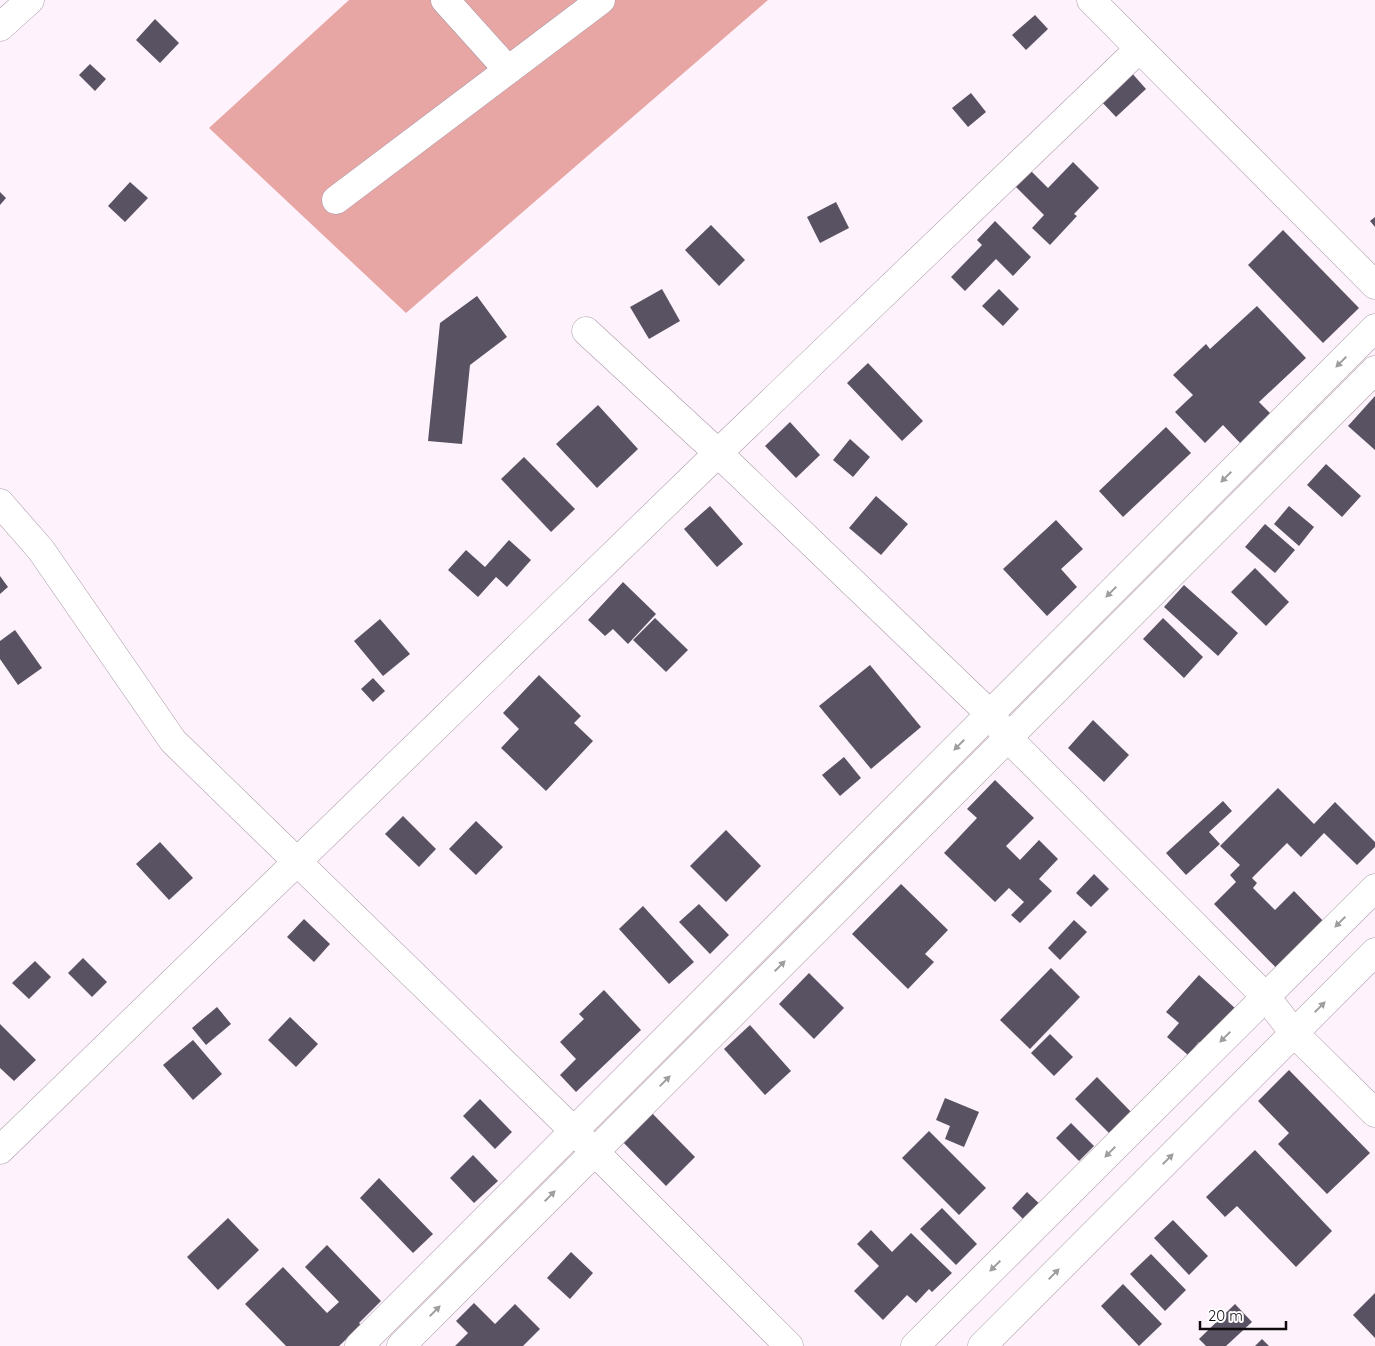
<svg xmlns="http://www.w3.org/2000/svg" width="1375" height="1346" font-family="Quicksand,sans-serif">
	<style>
		.forest { fill: #e7a6a4 }
		.building { fill: #595262 }
		.lines { fill: none; stroke-linecap: round; stroke-linejoin: round }
		.minor-casing { stroke: #a998a6; stroke-width: 29 }
		.minor { stroke: #fff; stroke-width: 28 }
		.oneway { fill: #9f9d9f }
	</style>
	<rect width="100%" height="100%" fill="#fef3fc"/>
	<path class="forest" d="M349,0h419l-362,313 -197,-185z"/>
	<g class="building">
		<path d="M1035,15l13,14 -22,21 -14,-15z"/>
		<path d="M155,19l24,24 -19,20 -24,-23z"/>
		<path d="M90,64l16,15 -11,12 -16,-16z"/>
		<path d="M1130,71l16,18 -30,28 -16,-17z"/>
		<path d="M971,93l15,19 -18,15 -16,-19z"/>
		<path d="M1073,162l26,26 -25,26 3,2 -27,29 -18,-17 12,-13 -29,-29 15,-16 18,18z"/>
		<path d="M130,182l18,16 -23,24 -17,-16z"/>
		<path d="M0,192l6,6 -6,7z"/>
		<path d="M836,202l13,26 -29,15 -13,-26z"/>
		<path d="M1375,217v10l-5,-6z"/>
		<path d="M995,221l36,36 -18,19 -17,-17 -31,32 -14,-14 31,-32 -5,-5z"/>
		<path d="M711,225l34,35 -26,26 -34,-36z"/>
		<path d="M1283,230l76,78 -36,35 -75,-78z"/>
		<path d="M662,289l18,32 -31,18 -19,-32z"/>
		<path d="M999,289l20,20 -16,17 -21,-20z"/>
		<path d="M477,296l30,41 -37,28 -8,79 -34,-3 12,-118z"/>
		<path d="M1257,306l49,52 -47,44 13,13 -31,29 -18,-19 -18,18 -30,-31 18,-17 -20,-20 33,-31 4,5z"/>
		<path d="M868,363l55,58 -21,20 -55,-58z"/>
		<path d="M1375,396v54l-27,-24z"/>
		<path d="M598,405l40,44 -41,39 -41,-44z"/>
		<path d="M790,422l30,33 -24,23 -31,-32z"/>
		<path d="M1166,427l25,26 -68,64 -24,-26z"/>
		<path d="M850,439l20,18 -17,20 -20,-17z"/>
		<path d="M524,457l51,52 -24,23 -50,-53z"/>
		<path d="M1326,464l35,32 -19,21 -35,-32z"/>
		<path d="M876,496l32,28 -27,31 -32,-27z"/>
		<path d="M710,506l33,38 -26,23 -33,-38z"/>
		<path d="M1289,506l25,21 -15,19 -25,-22z"/>
		<path d="M1056,520l27,29 -22,20 16,18 -30,29 -44,-47z"/>
		<path d="M1265,524l30,26 -20,23 -30,-26z"/>
		<path d="M509,540l22,20 -24,27 -11,-10 -18,20 -30,-27 18,-20 19,17z"/>
		<path d="M1255,568l34,34 -23,24 -35,-34z"/>
		<path d="M0,576l8,11 -8,7z"/>
		<path d="M623,582l33,32 -28,30 -15,-15 -8,7 -17,-16z"/>
		<path d="M1184,585l54,48 -20,23 -54,-49z"/>
		<path d="M655,618l33,32 -22,22 -33,-32z"/>
		<path d="M1163,618l40,39 -19,21 -41,-39z"/>
		<path d="M380,619l30,35 -27,22 -29,-35z"/>
		<path d="M15,630l27,38 -24,17 -18,-26v-18z"/>
		<path d="M870,665l51,62 -50,42 -52,-63z"/>
		<path d="M539,675l42,41 -7,7 19,18 -47,50 -45,-43 18,-19 -16,-16z"/>
		<path d="M373,678l12,13 -12,11 -12,-13z"/>
		<path d="M1093,720l36,35 -25,27 -36,-34z"/>
		<path d="M844,757l17,21 -21,18 -18,-21z"/>
		<path d="M995,780l39,38 -28,28 14,14 19,-20 19,19 -19,20 13,12 -32,32 -9,-8 13,-13 -15,-14 -14,14 -51,-49 33,-35 -10,-9z"/>
		<path d="M1278,788l36,36 21,-22 40,40v5l-18,18 -33,-32 -23,24 -14,-14 -35,35 5,5 -4,5 22,22 19,-19 36,37 -46,48 -70,-72 22,-22 -6,-7 10,-10 -20,-19z"/>
		<path d="M1223,801l9,10 -23,21 11,12 -34,31 -20,-22z"/>
		<path d="M403,816l33,33 -17,18 -34,-33z"/>
		<path d="M476,821l27,26 -27,28 -27,-26z"/>
		<path d="M726,830l35,36 -35,36 -36,-36z"/>
		<path d="M160,842l33,36 -24,22 -33,-36z"/>
		<path d="M1094,874l15,15 -18,18 -15,-14z"/>
		<path d="M901,884l47,46 -23,24 9,8 -26,27 -56,-55z"/>
		<path d="M699,904l30,31 -19,19 -31,-32z"/>
		<path d="M643,906l51,56 -25,22 -50,-55z"/>
		<path d="M304,919l26,25 -16,18 -27,-25z"/>
		<path d="M1074,920l13,12 -27,28 -12,-12z"/>
		<path d="M83,958l24,24 -15,15 -24,-24z"/>
		<path d="M35,961l16,16 -22,22 -17,-16z"/>
		<path d="M1051,968l29,29 -50,52 -30,-29z"/>
		<path d="M809,973l35,35 -30,31 -35,-35z"/>
		<path d="M1199,975l38,35 -32,37 -6,-5 -11,13 -21,-18 12,-14 -13,-11z"/>
		<path d="M604,990l37,40 -65,62 -16,-17 16,-16 -16,-17 24,-23 -5,-5z"/>
		<path d="M217,1007l14,17 -25,21 -14,-17z"/>
		<path d="M290,1017l28,27 -22,23 -28,-27z"/>
		<path d="M0,1024l36,36 -22,21 -14,-13z"/>
		<path d="M750,1025l41,46 -26,24 -41,-46z"/>
		<path d="M1050,1034l23,23 -19,19 -23,-23z"/>
		<path d="M193,1040l29,34 -29,26 -30,-35z"/>
		<path d="M1289,1070l81,83 -43,41 -49,-50 11,-11 -31,-32z"/>
		<path d="M1097,1077l37,38 -21,22 -38,-38z"/>
		<path d="M945,1098l34,14 -15,35 -19,-8 5,-13 -14,-6z"/>
		<path d="M480,1099l32,33 -17,17 -32,-33z"/>
		<path d="M647,1108l48,49 -29,29 -48,-49z"/>
		<path d="M1071,1123l23,23 -15,15 -23,-23z"/>
		<path d="M929,1131l57,57 -27,27 -57,-57z"/>
		<path d="M1255,1150l77,81 -36,36 -59,-61 -12,11 -19,-20z"/>
		<path d="M473,1155l25,26 -24,22 -24,-25z"/>
		<path d="M379,1178l54,56 -20,19 -53,-55z"/>
		<path d="M1027,1192l17,16 -16,16 -16,-16z"/>
		<path d="M942,1208l35,36 -21,21 -36,-36z"/>
		<path d="M228,1218l31,32 -41,40 -31,-33z"/>
		<path d="M1173,1220l35,36 -19,19 -35,-37z"/>
		<path d="M871,1230l21,22 19,-19 41,40 -20,19 -3,-3 -13,14 -9,-8 -24,25 -29,-29 25,-25 -22,-22z"/>
		<path d="M327,1245l54,56 -22,22 2,2 -22,21h-53l-41,-42 38,-37 44,46 12,-11 -34,-35z"/>
		<path d="M571,1252l22,21 -23,26 -23,-21z"/>
		<path d="M1151,1254l35,36 -21,21 -35,-37z"/>
		<path d="M1123,1284l39,40 -23,22 -38,-40z"/>
		<path d="M1375,1293v45l-22,-23z"/>
		<path d="M474,1303l21,21 20,-20 25,25 -17,17h-68l13,-13 -12,-12z"/>
		<path d="M1235,1304l17,18 -26,24h-20l-7,-7z"/>
		<path d="M1262,1339l7,7h-14z"/>
	</g>
	<g class="lines">
		<defs>
			<g id="minor">
				<path d="M445,0l63,70"/>
				<path d="M1091,0l284,285"/>
				<path d="M0,27l30,-27"/>
				<path d="M336,200l265,-200"/>
				<path d="M586,331l132,122 272,261 18,24 258,259 28,36 81,80"/>
				<path d="M0,503l41,47 132,191 401,390 215,215"/>
				<path d="M0,1150l718,-697 421,-404"/>
				<path d="M359,1346l1016,-1018"/>
				<path d="M401,1346l974,-976"/>
				<path d="M915,1346l460,-458"/>
				<path d="M982,1346l393,-394"/>
			</g>
		</defs>
		<use href="#minor" class="minor-casing"/>
		<use href="#minor" class="minor"/>
	</g>
	<defs><path id="oneway-solid" d="M-6-.8H1V-3.2L6.5 0L1 3.2V.8H-6Z" transform="scale(1.25)"/></defs>
	<g class="oneway">
		<use href="#oneway-solid" transform="translate(1341 362) rotate(135)"/>
		<use href="#oneway-solid" transform="translate(1226 477) rotate(135)"/>
		<use href="#oneway-solid" transform="translate(1111 592) rotate(135)"/>
		<use href="#oneway-solid" transform="translate(959 745) rotate(135)"/>
		<use href="#oneway-solid" transform="translate(1340 922) rotate(135)"/>
		<use href="#oneway-solid" transform="translate(780 966) rotate(-45)"/>
		<use href="#oneway-solid" transform="translate(1320 1007) rotate(-45)"/>
		<use href="#oneway-solid" transform="translate(1225 1037) rotate(135)"/>
		<use href="#oneway-solid" transform="translate(665 1081) rotate(-45)"/>
		<use href="#oneway-solid" transform="translate(1110 1152) rotate(135)"/>
		<use href="#oneway-solid" transform="translate(1168 1159) rotate(-45)"/>
		<use href="#oneway-solid" transform="translate(550 1196) rotate(-45)"/>
		<use href="#oneway-solid" transform="translate(995 1266) rotate(135)"/>
		<use href="#oneway-solid" transform="translate(1054 1274) rotate(-45)"/>
		<use href="#oneway-solid" transform="translate(435 1311) rotate(-45)"/>
	</g>
	<path d="M1200 1321v8h86v-8" fill="none" stroke="#100a0f" stroke-width="2.5"/>
	<text x="1208" y="1321" font-size="15" fill="#100a0f" stroke="#ffffff" stroke-width="4" paint-order="stroke">20 m</text>
</svg>
